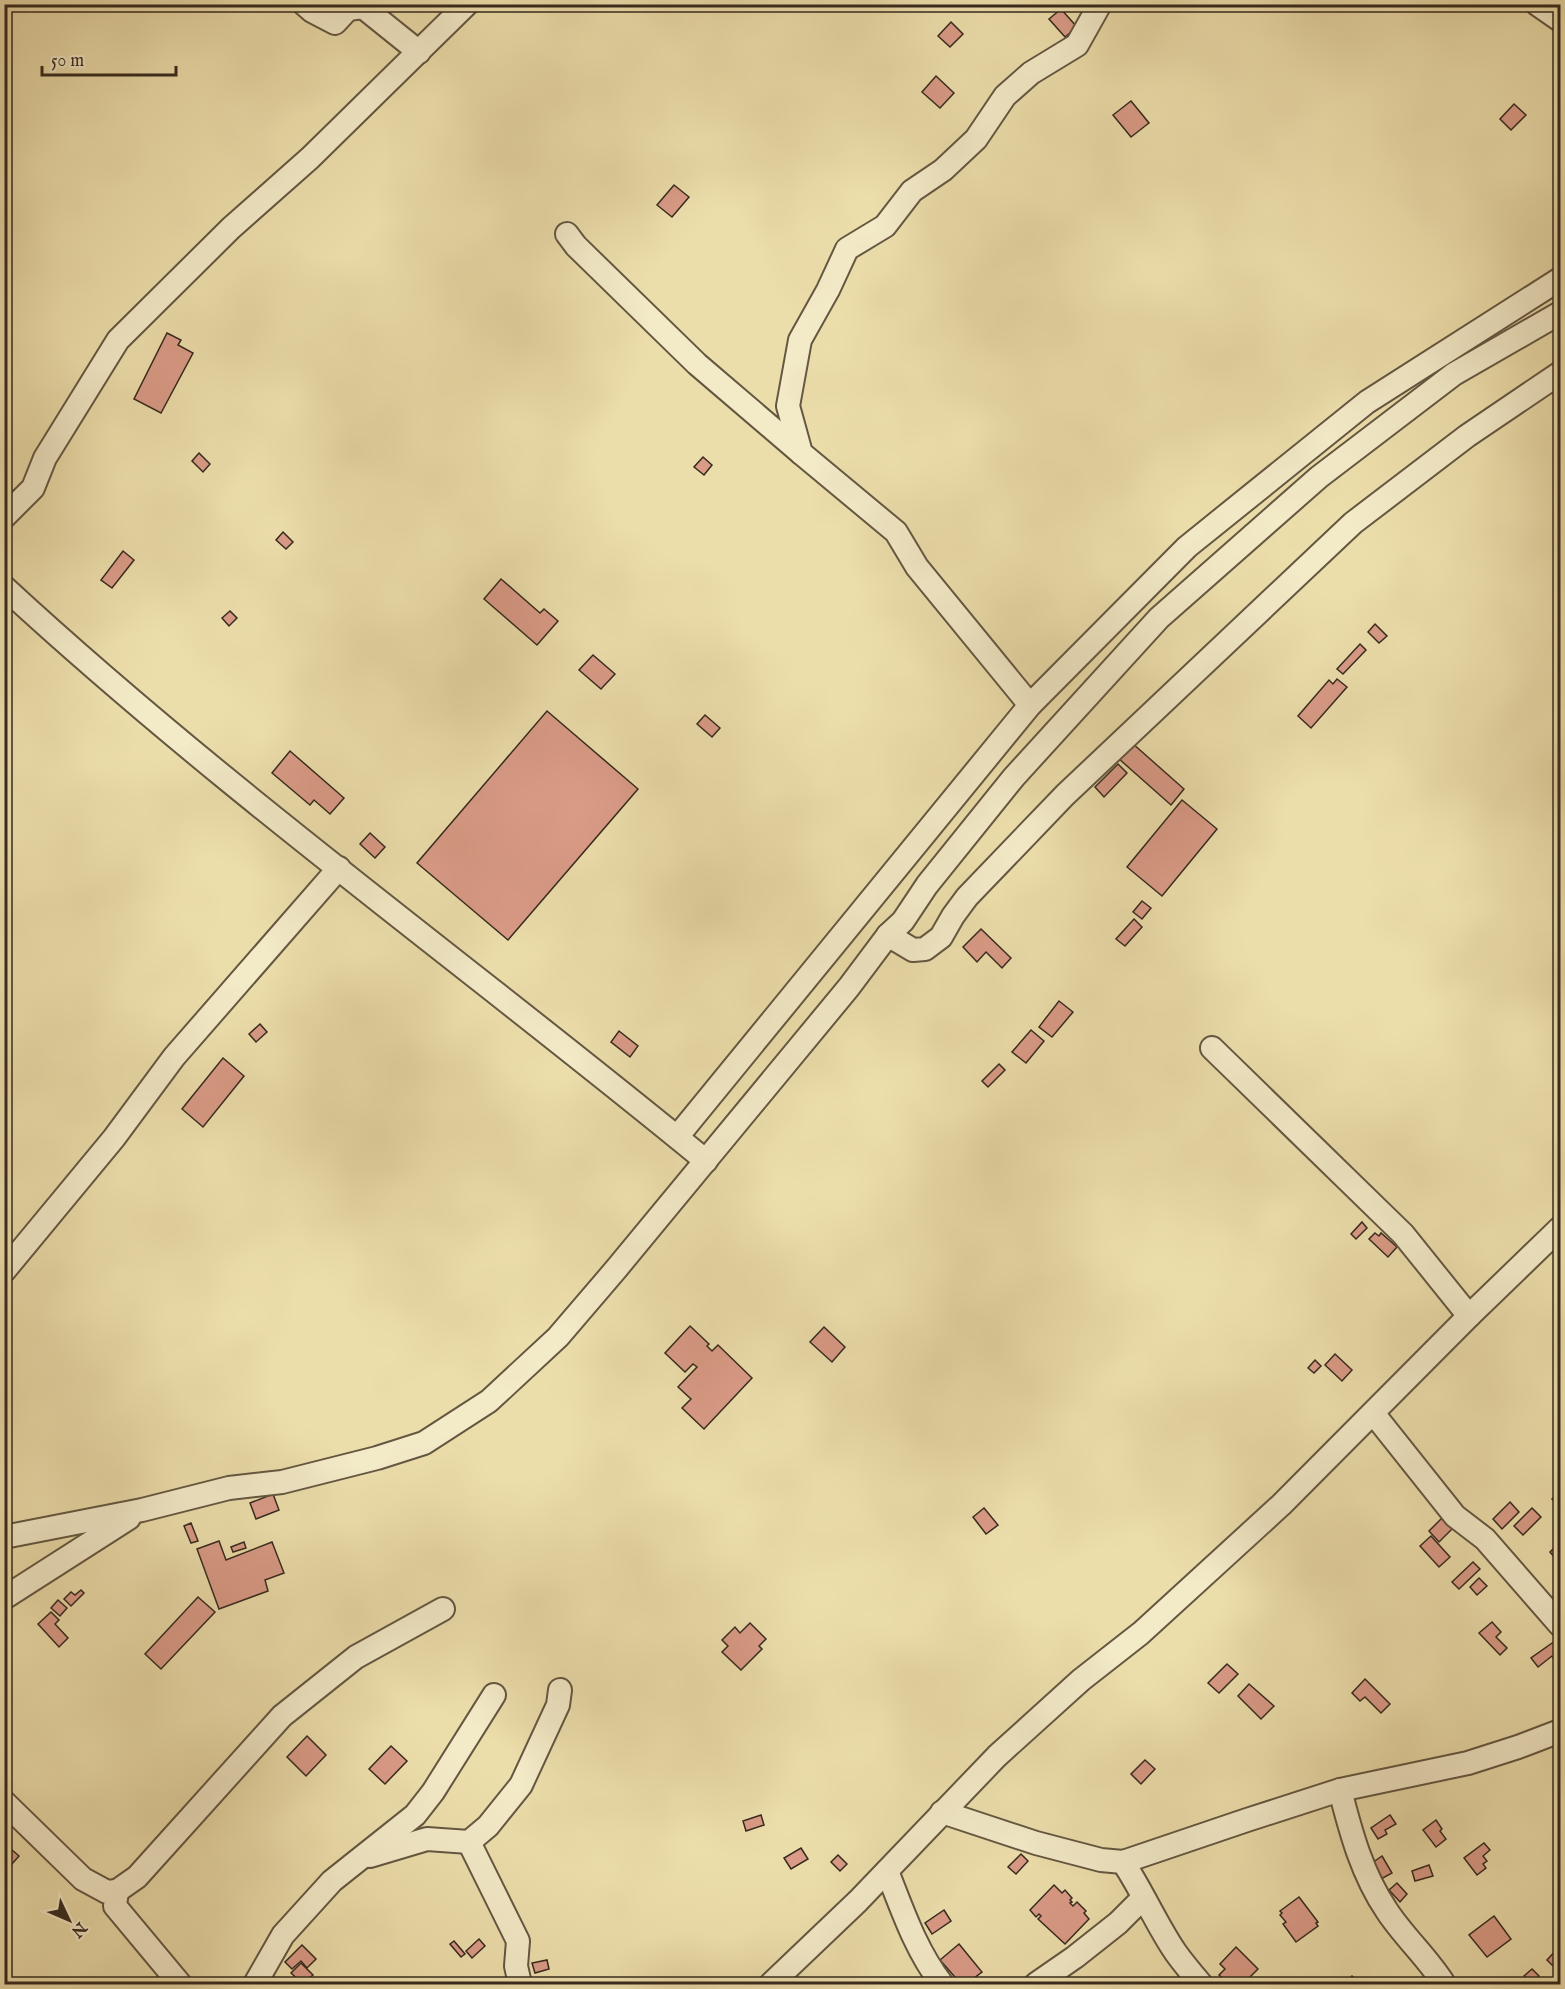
<svg xmlns="http://www.w3.org/2000/svg" width="1565" height="1989" font-family="'IM FELL English',serif">
	<style>
		.building { fill: #da9b87; stroke: #362a1f; stroke-width: 1.5 }
		.lines { fill: none; stroke-linecap: round; stroke-linejoin: round }
		.minor-casing { stroke: #645742; stroke-width: 26 }
		.minor { stroke: #f3eac8; stroke-width: 22 }
	</style>
	<rect width="100%" height="100%" fill="#ecdeab"/>
	<filter id="stains"><feTurbulence type="fractalNoise" baseFrequency=".00333" numOctaves="4"/><feColorMatrix values="0 0 0 0 .2 0 0 0 0 .09 0 0 0 0 .02 0 0 0 .5 -.17"/></filter>
	<radialGradient id="worn" r=".72"><stop offset=".6" stop-color="#630" stop-opacity="0"/><stop offset="1" stop-color="#630" stop-opacity=".3"/></radialGradient>
	<g class="building">
		<path d="M1061,9l16,18 -12,10 -16,-18z"/>
		<path d="M951,22l12,12 -13,13 -12,-11z"/>
		<path d="M936,76l18,17 -14,15 -18,-16z"/>
		<path d="M1131,101l18,22 -18,14 -18,-22z"/>
		<path d="M1514,104l12,11 -15,15 -11,-11z"/>
		<path d="M674,185l15,12 -17,20 -15,-12z"/>
		<path d="M167,333l14,7 -3,5 15,8 -32,60 -27,-14z"/>
		<path d="M199,453l11,11 -7,8 -11,-11z"/>
		<path d="M703,457l9,8 -8,10 -10,-8z"/>
		<path d="M283,532l10,10 -7,7 -10,-9z"/>
		<path d="M123,551l11,9 -22,28 -11,-8z"/>
		<path d="M501,579l39,34 4,-4 14,12 -21,24 -53,-46z"/>
		<path d="M230,611l7,7 -8,8 -7,-8z"/>
		<path d="M1375,624l12,12 -8,7 -11,-11z"/>
		<path d="M1360,644l6,6 -23,24 -6,-5z"/>
		<path d="M593,655l22,19 -14,15 -22,-19z"/>
		<path d="M1337,679l10,8 -36,41 -13,-12 31,-36 4,4z"/>
		<path d="M547,711l91,78 -130,151 -91,-77z"/>
		<path d="M705,715l15,13 -8,9 -15,-13z"/>
		<path d="M1132,743l52,46 -13,16 -53,-47z"/>
		<path d="M290,751l54,47 -14,16 -16,-14 -4,5 -38,-32z"/>
		<path d="M1118,764l9,9 -23,24 -9,-10z"/>
		<path d="M1182,800l35,29 -55,67 -35,-29z"/>
		<path d="M370,833l15,14 -10,11 -15,-14z"/>
		<path d="M1142,901l9,7 -9,11 -9,-7z"/>
		<path d="M1134,919l8,8 -17,19 -9,-7z"/>
		<path d="M981,929l30,29 -9,10 -16,-16 -9,10 -14,-15z"/>
		<path d="M1059,1001l14,11 -21,25 -13,-10z"/>
		<path d="M260,1024l7,8 -11,10 -7,-8z"/>
		<path d="M1031,1030l13,11 -18,22 -14,-11z"/>
		<path d="M619,1031l19,15 -8,11 -19,-15z"/>
		<path d="M223,1058l21,18 -41,51 -21,-18z"/>
		<path d="M999,1064l6,6 -17,17 -6,-6z"/>
		<path d="M1362,1222l5,6 -11,11 -5,-5z"/>
		<path d="M1375,1233l4,3 2,-3 16,14 -9,10 -19,-18z"/>
		<path d="M690,1326l19,18 -2,2 5,5 6,-6 34,33 -48,51 -22,-21 9,-9 -13,-12 19,-20 -4,-3 -8,8 -20,-19z"/>
		<path d="M824,1327l21,20 -13,15 -22,-20z"/>
		<path d="M1335,1354l17,16 -10,11 -17,-16z"/>
		<path d="M1315,1360l6,6 -7,7 -6,-5z"/>
		<path d="M1560,1491v17l-8,-9z"/>
		<path d="M273,1494l6,16 -23,9 -6,-16z"/>
		<path d="M1510,1502l9,10 -17,17 -9,-10z"/>
		<path d="M984,1508l14,17 -12,9 -13,-17z"/>
		<path d="M1532,1508l9,9 -18,18 -9,-9z"/>
		<path d="M1445,1515l10,11 -16,16 -10,-11z"/>
		<path d="M191,1523l7,18 -7,2 -7,-17z"/>
		<path d="M1431,1536l19,21 -11,10 -19,-21z"/>
		<path d="M219,1541l7,19 46,-18 12,31 -19,7 3,11 -49,18 -22,-60z"/>
		<path d="M244,1542l2,6 -13,4 -2,-5z"/>
		<path d="M1557,1545l3,3v6l-4,5 -6,-7z"/>
		<path d="M1473,1562l7,7 -21,20 -7,-7z"/>
		<path d="M1479,1578l8,8 -10,9 -7,-8z"/>
		<path d="M81,1590l3,3 -13,13 -7,-7 7,-7 4,3z"/>
		<path d="M198,1597l17,15 -54,57 -16,-15z"/>
		<path d="M58,1600l9,8 -7,8 -9,-8z"/>
		<path d="M51,1612l8,8 -4,4 13,14 -9,9 -21,-23z"/>
		<path d="M1492,1622l9,10 -5,5 11,11 -7,7 -21,-22z"/>
		<path d="M750,1623l16,16 -7,7 3,3 -21,21 -19,-18 6,-6 -6,-6 13,-13 5,6z"/>
		<path d="M1555,1641l5,8v14l-2,2 -6,-9 -14,11 -7,-9z"/>
		<path d="M1227,1664l11,10 -19,19 -11,-10z"/>
		<path d="M1365,1679l25,25 -9,9 -16,-16 -5,4 -8,-8z"/>
		<path d="M1249,1684l25,22 -13,13 -23,-23z"/>
		<path d="M307,1736l19,19 -20,21 -19,-19z"/>
		<path d="M391,1746l16,15 -22,23 -16,-15z"/>
		<path d="M1145,1760l10,9 -14,15 -10,-10z"/>
		<path d="M761,1815l3,10 -18,6 -3,-10z"/>
		<path d="M1390,1815l6,9 -11,6 2,4 -9,5 -7,-11z"/>
		<path d="M1436,1820l6,9 -2,2 6,8 -10,8 -13,-17z"/>
		<path d="M4,1843l15,13 -7,8 -8,-7z"/>
		<path d="M1484,1843l6,7 -7,6 4,5 -4,3 3,4 -9,7 -13,-17z"/>
		<path d="M801,1848l7,11 -17,10 -7,-11z"/>
		<path d="M1021,1854l7,7 -12,13 -8,-7z"/>
		<path d="M838,1855l9,9 -7,7 -9,-9z"/>
		<path d="M1382,1856l10,17 -11,6 -9,-16z"/>
		<path d="M1429,1865l4,11 -18,5 -3,-10z"/>
		<path d="M1397,1883l10,11 -7,8 -11,-12z"/>
		<path d="M1054,1885l8,8 3,-3 7,8 -2,2 2,2 -2,1 3,3 4,-4 9,9 -2,2 5,6 -24,25 -27,-25 3,-3 -2,-2 -3,3 -6,-7z"/>
		<path d="M1299,1897l19,25 -2,1 2,3 -22,16 -13,-18 3,-2 -6,-7 2,-2 -2,-2z"/>
		<path d="M944,1910l7,11 -19,13 -7,-11z"/>
		<path d="M1494,1916l17,23 -24,18 -18,-22z"/>
		<path d="M479,1939l6,7 -13,12 -6,-7z"/>
		<path d="M454,1941l11,13 -4,3 -11,-13z"/>
		<path d="M959,1944l23,28 -16,12h-5l-21,-24z"/>
		<path d="M302,1945l14,14 -9,9 -6,-7 -9,8 -7,-7z"/>
		<path d="M1560,1946v17l-5,5 -8,-8z"/>
		<path d="M1236,1947l22,22 -15,15h-6l-3,-2 -5,2 -10,-9 6,-6 -5,-5z"/>
		<path d="M547,1960l2,9 -14,4 -3,-10z"/>
		<path d="M301,1963l12,12 -10,9 -12,-11z"/>
		<path d="M1532,1969l7,7 -7,7 -8,-7z"/>
		<path d="M1352,1976l9,8h-26l6,-6 4,5z"/>
	</g>
	<g class="lines">
		<defs>
			<g id="minor">
				<path d="M304,4l8,7 23,12 13,-14 15,-2 56,45"/>
				<path d="M1537,4l23,16"/>
				<path d="M567,234l9,12 121,118 104,89"/>
				<path d="M4,517l29,-29 12,-30 73,-118 113,-112 79,-70 157,-154"/>
				<path d="M4,587c222,205 469,382 702,574"/>
				<path d="M1030,705l-113,-138 -21,-35 -95,-79 -13,-47 12,-66 28,-50 19,-41 38,-23 27,-35 31,-21 33,-31 29,-43 26,-23 46,-28 23,-41"/>
				<path d="M888,935l25,15 12,-1 16,-12 12,-21 14,-19 98,-102 288,-272 114,-87 93,-63"/>
				<path d="M1212,1048l191,186 66,82"/>
				<path d="M677,1137l353,-432 157,-158 180,-145 193,-123"/>
				<path d="M4,1271l110,-133 60,-81 165,-189"/>
				<path d="M1373,1413l82,103 30,23 75,86"/>
				<path d="M4,1537l138,-27 87,-22 53,-6 95,-24 47,-15 65,-42 69,-64 59,-69 232,-281 39,-52 15,-14 24,-36 87,-108 145,-159 160,-141 135,-103 106,-61"/>
				<path d="M4,1598l125,-80"/>
				<path d="M1340,1790c11,43 22,84 47,121 17,26 41,47 57,73"/>
				<path d="M4,1802l79,77 24,13 10,-1 -2,15 65,78"/>
				<path d="M942,1812l94,31 65,17 22,2 124,-42 93,-30 128,-27 50,-16 42,-16"/>
				<path d="M469,1842l49,99 -2,25 4,18"/>
				<path d="M370,1856l57,-17 42,3 19,-16 33,-41 37,-80 2,-15"/>
				<path d="M1123,1862c18,27 31,57 49,85 8,13 19,25 29,37"/>
				<path d="M887,1871c15,38 29,80 55,113"/>
				<path d="M117,1891l20,-14 145,-161 74,-59 87,-48"/>
				<path d="M255,1984l28,-49 49,-54 83,-66 18,-23 61,-97"/>
				<path d="M771,1984l87,-83 139,-145 84,-76 60,-47 140,-128 188,-189 91,-88"/>
				<path d="M1036,1984l39,-27 43,-34 25,-25"/>
			</g>
		</defs>
		<use href="#minor" class="minor-casing"/>
		<use href="#minor" class="minor"/>
	</g>
	<rect width="1565" height="1989" fill="none" stroke="#ecdeab" stroke-width="24"/>
	<rect x="6" y="6" width="1553" height="1977" fill="none" stroke="#362a1f" stroke-width="3"/>
	<rect x="12" y="12" width="1541" height="1965" fill="none" stroke="#362a1f" stroke-width="1.5"/>
	<g transform="translate(69 1920) rotate(134)" stroke="#f3eac8" stroke-width="4.5" paint-order="stroke">
	<path d="M0-4.5L10 22L0 15L-10 22Z" fill="#362a1f"/>
	<text y="-9" font-size="16" font-weight="bold" text-anchor="middle" fill="#362a1f">N</text>
	</g>
	<path d="M42 66v9h134v-9" fill="none" stroke="#362a1f" stroke-width="3"/>
	<text x="51" y="66" font-size="18" fill="#362a1f" stroke="#f3eac8" stroke-width="4.5" paint-order="stroke">50 m</text>
	<rect width="100%" height="100%" filter="url(#stains)"/>
	<rect width="100%" height="100%" fill="url(#worn)"/>
</svg>
